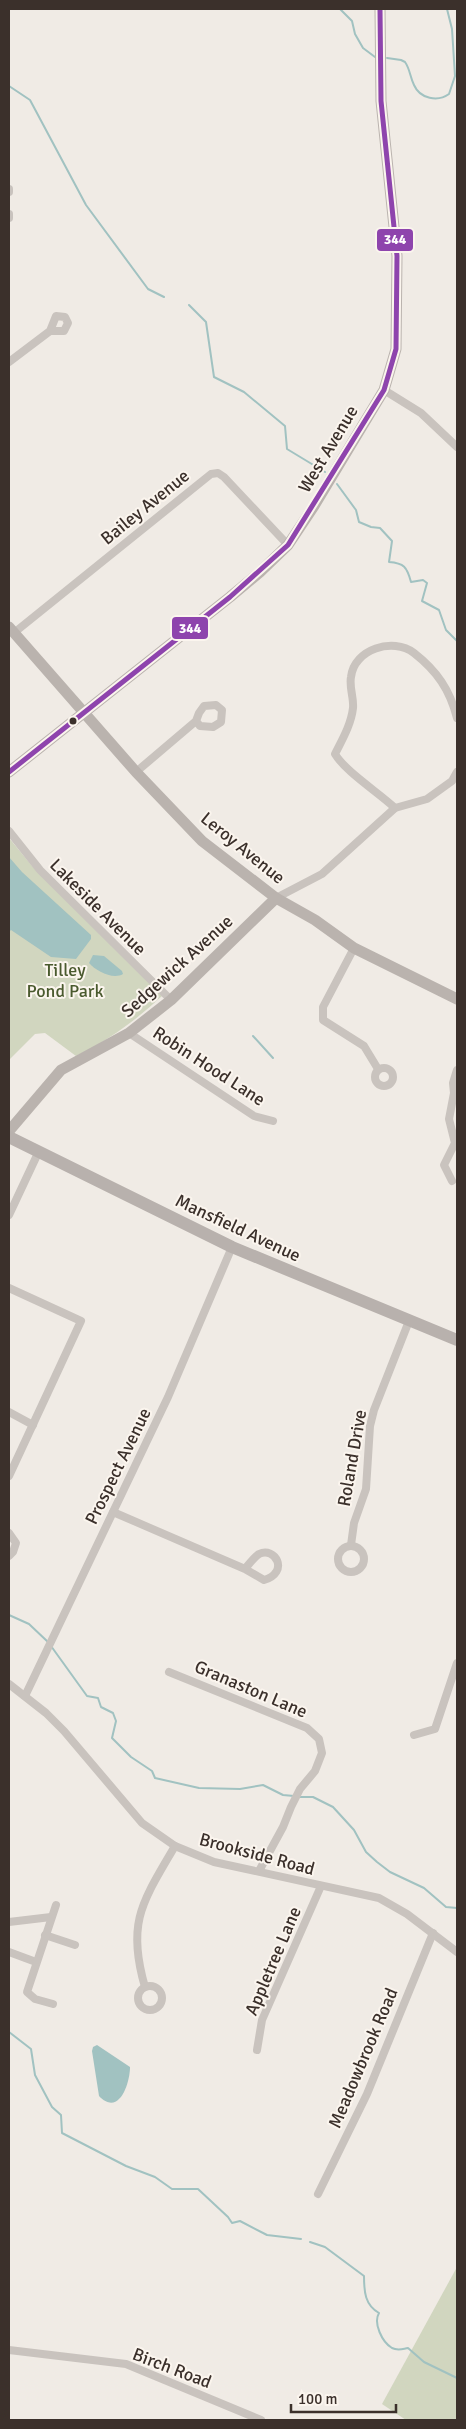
<svg xmlns="http://www.w3.org/2000/svg" width="466" height="2429" font-family="Signika,sans-serif">
	<style>
		.green { fill: #d1d6bf }
		.water { fill: #a1c2c1 }
		.lines { fill: none; stroke-linecap: round; stroke-linejoin: round }
		.stream { stroke: #a1c2c1; stroke-width: 2 }
		.street { stroke: #c9c3be; stroke-width: 8 }
		.secondary { stroke: #bab3ae; stroke-width: 11 }
		.primary { stroke: #b8b1ad; stroke-width: 12 }
		.bus-1-casing { stroke: #fbf5ee; stroke-width: 9 }
		.bus-1 { stroke: #8e44ad; stroke-width: 5 }
		.bus-dot { fill: #3b302b; stroke: #fbf5ee; stroke-width: 2 }
		.labels { text-anchor: middle; stroke-width: 4; stroke-linejoin: round; paint-order: stroke }
		.street-label { font-size: 18px; fill: #3b302b; stroke: #fbf5ee }
		.park-label { font-size: 18px; fill: #4a5a2e; stroke: #fbf5ee }
		.line-badge { stroke: #fbf5ee; stroke-width: 2 }
		.badge-label { font-size: 14px; text-anchor: middle; font-weight: bold; fill: #fff }
	</style>
	<rect width="100%" height="100%" fill="#f0ebe5"/>
	<g class="green">
		<path d="M9,838l23,28 130,130c-26,24 -54,45 -86,60l-31,-23 -10,1 -26,26z"/>
		<path d="M457,2267v153h-51l-24,-16z"/>
	</g>
	<g class="water">
		<path d="M9,857l13,15 69,63v4l-15,20 -25,-2 -40,-27 -2,2z"/>
		<path d="M93,955l11,1 18,15 1,3c-10,6 -27,-3 -34,-11z"/>
		<path d="M97,2045l33,22c0,16 -11,50 -31,29l-7,-45 1,-4z"/>
	</g>
	<g class="lines">
		<g class="stream">
			<path d="M340,9l12,12 3,13 8,14 12,9"/>
			<path d="M387,58l14,2 4,2c5,7 5,15 9,23 6,14 24,17 35,9l6,-18 -3,-47 -5,-20"/>
			<path d="M9,86l21,14 56,105 62,84 16,8"/>
			<path d="M189,305l17,17 8,55 30,15 41,34 2,23 38,23"/>
			<path d="M337,484l19,26 3,12 12,5 9,1 12,13 -3,21c15,1 18,5 22,20l12,-2 4,3 -5,18 17,9 7,20 11,11"/>
			<path d="M253,1036l20,22"/>
			<path d="M9,1615l20,9 19,18"/>
			<path d="M51,1646l36,50 11,2 3,9 12,6 3,8 -4,17 19,19 21,14 3,7 44,10 41,1 23,-4 20,10 11,1"/>
			<path d="M298,1797h15l20,10 21,23 12,22 11,10 13,10 34,16 22,19 11,1"/>
			<path d="M9,2032l22,17 4,26 17,32 9,8 1,18 64,33 29,11 17,12h26l30,28 4,6 8,-2 27,14 34,4"/>
			<path d="M310,2242l15,5 39,29c0,16 1,29 15,37 -6,10 3,29 13,35 6,3 10,1 16,0l16,14 33,16"/>
		</g>
		<g class="street">
			<path d="M9,189v3"/>
			<path d="M9,214v4"/>
			<path d="M9,362l41,-31 6,-15 9,1 3,6 -4,8h-14"/>
			<path d="M384,390l37,23 36,34"/>
			<path d="M15,632l196,-158 7,-1 6,4 64,68"/>
			<path d="M136,772l60,-51 3,-8 5,-7 12,-1 6,5 -1,12 -8,5 -13,-1 -4,-5"/>
			<path d="M395,808c-17,-16 -49,-36 -60,-54 7,-14 16,-29 18,-46 1,-10 -4,-21 -2,-31 3,-28 42,-40 63,-24 23,18 36,37 43,65"/>
			<path d="M9,831l31,39 131,130"/>
			<path d="M276,898l46,-24 73,-66 32,-9 25,-18 5,-9"/>
			<path d="M354,948l-31,59v13l41,26 14,23"/>
			<path d="M129,1033l125,83 19,5"/>
			<circle cx="384" cy="1077" r="9"/>
			<path d="M452,1181l-8,-16 11,-22 -6,-24 5,-26 -1,-10 4,-13"/>
			<path d="M9,1215l30,-64"/>
			<path d="M9,1288l72,33 -72,155"/>
			<path d="M9,1412l24,13"/>
			<path d="M113,1512l132,57c4,-5 9,-12 14,-15 16,-8 31,18 5,26l-19,-11"/>
			<path d="M9,1533l7,10 -3,9 -4,4"/>
			<path d="M351,1545l3,-22 12,-34 4,-63 4,-16 35,-89"/>
			<circle cx="351" cy="1559" r="13"/>
			<path d="M169,1672l138,56 12,11 3,14 -7,18 -15,18 -9,18 -8,20 -24,44"/>
			<path d="M9,1684l37,29 18,18 78,92 33,23 39,16 165,36 28,16 50,38"/>
			<path d="M25,1696l143,-299 64,-150"/>
			<path d="M414,1735l21,-6 22,-66"/>
			<path d="M9,1922l42,-5"/>
			<path d="M45,1935l30,10"/>
			<path d="M9,1952l27,10"/>
			<circle cx="150" cy="1998" r="12"/>
			<path d="M145,1987c-19,-65 -2,-86 30,-141"/>
			<path d="M53,2004l-18,-5 -8,-7 29,-87"/>
			<path d="M257,2050l5,-30 59,-134"/>
			<path d="M318,2194l49,-100 66,-161"/>
			<path d="M9,2350l117,14 135,56"/>
		</g>
		<g class="secondary">
			<path d="M9,627l127,145 66,69 74,57 39,22 39,28 103,51"/>
			<path d="M9,772l221,-175 30,-25 28,-27 26,-39 70,-116 12,-41 1,-93 -16,-155 -1,-92"/>
			<path d="M9,1131l52,-61 68,-37 42,-33 105,-102"/>
		</g>
		<path class="primary" d="M9,1137l223,110 225,93"/>
		<defs>
			<path id="bus-1" d="M9,772l221,-175 58,-52 96,-155 12,-41 1,-93 -16,-155 -1,-92"/>
		</defs>
		<use href="#bus-1" class="bus-1-casing"/>
		<use href="#bus-1" class="bus-1"/>
	</g>
	<circle class="bus-dot" cx="73" cy="721" r="4.5"/>
	<g class="labels">
		<g class="street-label">
			<text transform="translate(328 449) rotate(-59)" y="6">West Avenue</text>
			<text transform="translate(145 507) rotate(-39)" y="6">Bailey Avenue</text>
			<text transform="translate(243 848) rotate(39)" y="6">Leroy Avenue</text>
			<text transform="translate(98 907) rotate(45)" y="6">Lakeside Avenue</text>
			<text transform="translate(177 966) rotate(-42)" y="6">Sedgewick Avenue</text>
			<text transform="translate(209 1066) rotate(33)" y="6">Robin Hood Lane</text>
			<text transform="translate(238 1228) rotate(25)" y="6">Mansfield Avenue</text>
			<text transform="translate(352 1458) rotate(-80)" y="6">Roland Drive</text>
			<text transform="translate(118 1466) rotate(-64)" y="6">Prospect Avenue</text>
			<text transform="translate(251 1689) rotate(23)" y="6">Granaston Lane</text>
			<text transform="translate(257 1854) rotate(15)" y="6">Brookside Road</text>
			<text transform="translate(273 1961) rotate(-67)" y="6">Appletree Lane</text>
			<text transform="translate(363 2058) rotate(-67)" y="6">Meadowbrook Road</text>
			<text transform="translate(172 2368) rotate(21)" y="6">Birch Road</text>
		</g>
		<g class="park-label">
			<text x="65" y="976">Tilley<tspan x="65" dy="21">Pond Park</tspan></text>
		</g>
	</g>
	<g class="line-badge">
		<rect x="376" y="228" width="38" height="24" rx="5" fill="#8e44ad"/>
		<rect x="171" y="616" width="38" height="24" rx="5" fill="#8e44ad"/>
	</g>
	<g class="badge-label">
		<text x="395" y="244">344</text>
		<text x="190" y="633">344</text>
	</g>
	<rect width="466" height="2429" fill="none" stroke="#3b302b" stroke-width="20"/>
	<path d="M291 2404v8h105v-8" fill="none" stroke="#3b302b" stroke-width="2.5"/>
	<text x="298" y="2404" font-size="15" fill="#3b302b" stroke="#fbf5ee" stroke-width="4" paint-order="stroke">100 m</text>
</svg>
